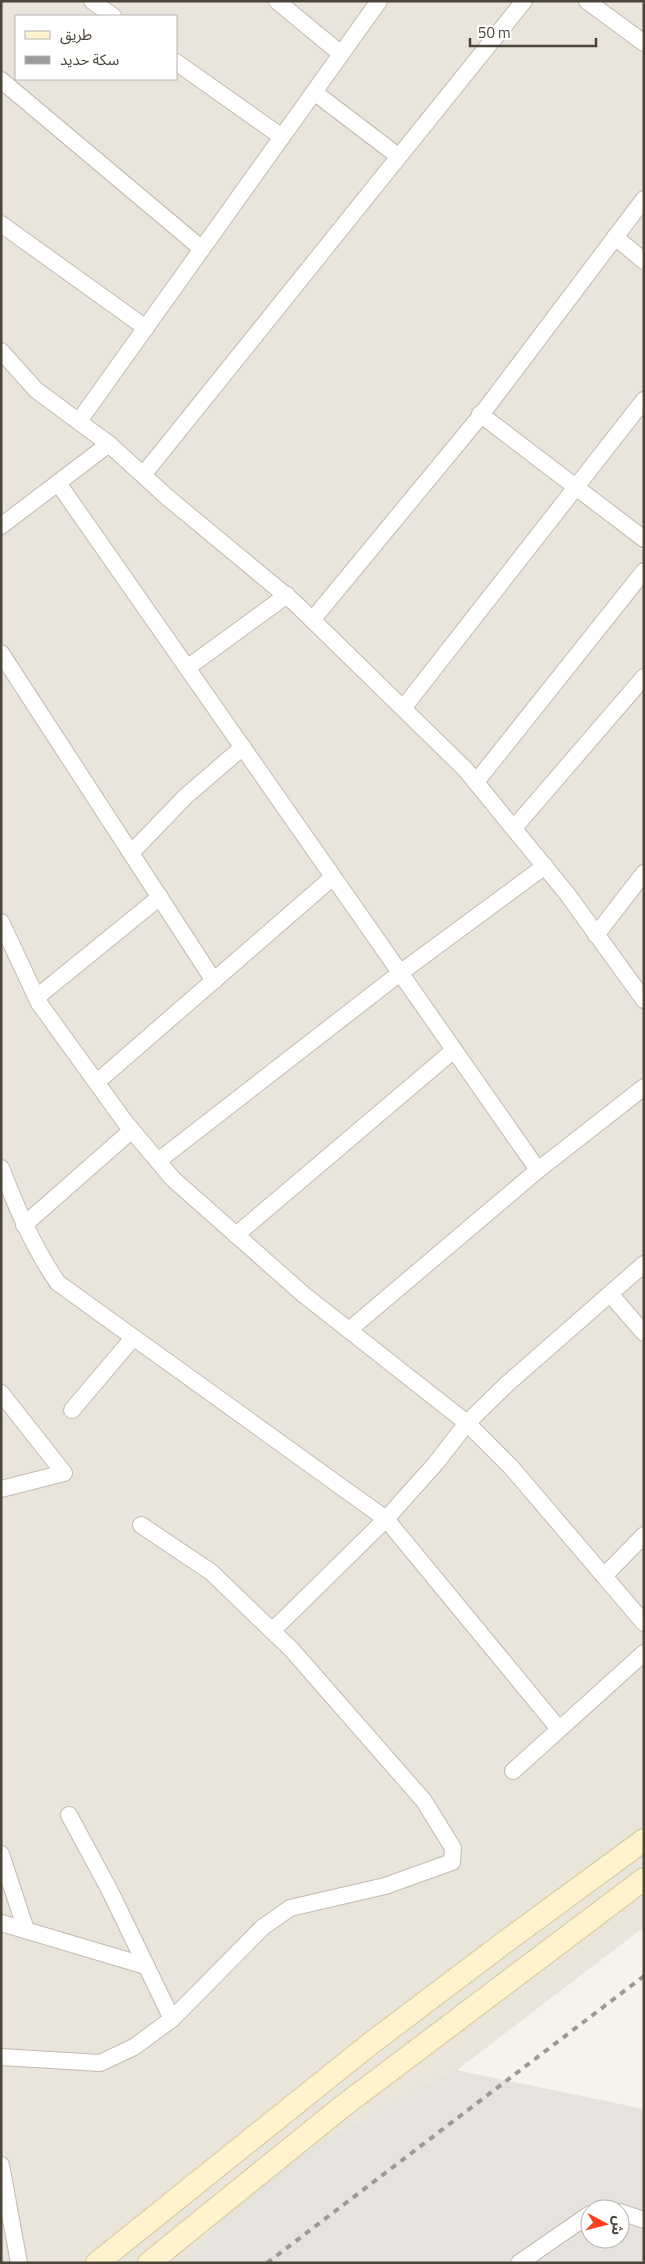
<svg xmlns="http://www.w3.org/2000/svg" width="645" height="2264" font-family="'Titillium Web','Noto Sans Arabic',sans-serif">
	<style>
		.residential { fill: #eae5da; fill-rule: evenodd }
		.industrial { fill: #e6e2dd; fill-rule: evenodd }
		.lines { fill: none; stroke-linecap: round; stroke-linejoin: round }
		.minor-casing { stroke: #c2bbae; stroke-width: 18 }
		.secondary-casing { stroke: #d6c79b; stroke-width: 24 }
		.minor { stroke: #fff; stroke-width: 16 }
		.secondary { stroke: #fff3cd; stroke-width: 22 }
		.rail { stroke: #9a9a9a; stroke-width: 4; stroke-dasharray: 6 6; stroke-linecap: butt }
	</style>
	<rect width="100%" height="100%" fill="#f6f3ec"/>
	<path class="residential" d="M1,1h643v1926l-187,143 187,76v117h-643zM16,16h160v63h-160zM590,2209h30v30h-30z"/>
	<path class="industrial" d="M456,2070l188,39v154h-462l81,-90zM590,2209h30v30h-30z"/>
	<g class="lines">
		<defs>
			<g id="minor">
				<path d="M92,1l21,15"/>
				<path d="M277,1l64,53"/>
				<path d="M587,1l57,42"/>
				<path d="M176,62l106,75"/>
				<path d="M1,80l201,169"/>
				<path d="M314,92l84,64"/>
				<path d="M1,224l145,104"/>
				<path d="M615,237l29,24"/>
				<path d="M1,351l35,39 73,54 58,53 128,106 170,166 103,126 76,105"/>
				<path d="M480,414l164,125"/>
				<path d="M79,421l300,-420"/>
				<path d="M143,475l381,-474"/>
				<path d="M58,483l480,687"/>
				<path d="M1,526l108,-82"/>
				<path d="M313,619l165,-200 166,-220"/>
				<path d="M1,653l213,328"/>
				<path d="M187,668l100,-73"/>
				<path d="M404,707l240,-307"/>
				<path d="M476,782l168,-211"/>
				<path d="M514,828l130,-151"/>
				<path d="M131,853l55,-57 57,-49"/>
				<path d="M1,922l38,81 86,119 48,57 130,115 164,129 44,44 133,156"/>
				<path d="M596,935l48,-62"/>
				<path d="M37,997l123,-100"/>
				<path d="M97,1082l236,-205"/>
				<path d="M158,1161l242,-188 145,-107"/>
				<path d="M1,1168c16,40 32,79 57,115l328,236 173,210"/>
				<path d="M24,1225l108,-95"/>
				<path d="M236,1235l218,-185"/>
				<path d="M610,1294l34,39"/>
				<path d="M349,1330l189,-160 106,-83"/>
				<path d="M1,1393l63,80 -63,16"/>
				<path d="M72,1410l61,-72"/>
				<path d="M604,1576l40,-41"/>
				<path d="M272,1631l114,-112 50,-56 31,-40 40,-39 137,-120"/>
				<path d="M513,1771l131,-118"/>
				<path d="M69,1815l40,74 63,130"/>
				<path d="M1,1854l25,76"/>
				<path d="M1,1923l145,43"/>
				<path d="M1,2057l99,6 34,-16 38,-28 91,-92 27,-19 95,-22 67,-24 1,-14 -29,-47 -132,-151 -81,-78 -70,-47"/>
				<path d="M1,2165l18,98"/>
				<path d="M600,2209h7"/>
				<path d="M620,2212l24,8"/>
				<path d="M519,2263l71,-49"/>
			</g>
			<g id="secondary">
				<path d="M97,2263l273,-219 135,-102 139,-102"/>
				<path d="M149,2263l194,-157 301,-227"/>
			</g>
		</defs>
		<use href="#minor" class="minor-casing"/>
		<use href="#secondary" class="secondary-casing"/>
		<use href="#minor" class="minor"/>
		<use href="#secondary" class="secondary"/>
		<path class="rail" d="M267,2263l377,-287"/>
	</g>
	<rect width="645" height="2264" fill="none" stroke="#4b4439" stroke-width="5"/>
	<rect x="15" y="15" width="162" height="65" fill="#ffffff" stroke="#b7b4b0"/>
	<rect x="25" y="31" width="25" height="8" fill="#fff3cd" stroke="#b7b4b0"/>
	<text x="60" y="40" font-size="15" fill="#4b4439">طريق</text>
	<rect x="25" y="56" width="25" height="8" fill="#9a9a9a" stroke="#b7b4b0"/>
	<text x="60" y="65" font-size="15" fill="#4b4439">سكة حديد</text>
	<g transform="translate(605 2224) rotate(97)"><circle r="24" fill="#ffffff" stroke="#b7b4b0"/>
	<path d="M0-4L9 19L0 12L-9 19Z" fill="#fc3f1d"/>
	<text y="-8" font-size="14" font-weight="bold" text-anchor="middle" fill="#4b4439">ش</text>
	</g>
	<path d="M470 38v8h126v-8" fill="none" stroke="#4b4439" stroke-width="2.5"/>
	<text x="478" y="38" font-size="15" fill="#4b4439" stroke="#ffffff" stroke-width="4" paint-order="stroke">50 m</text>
</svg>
